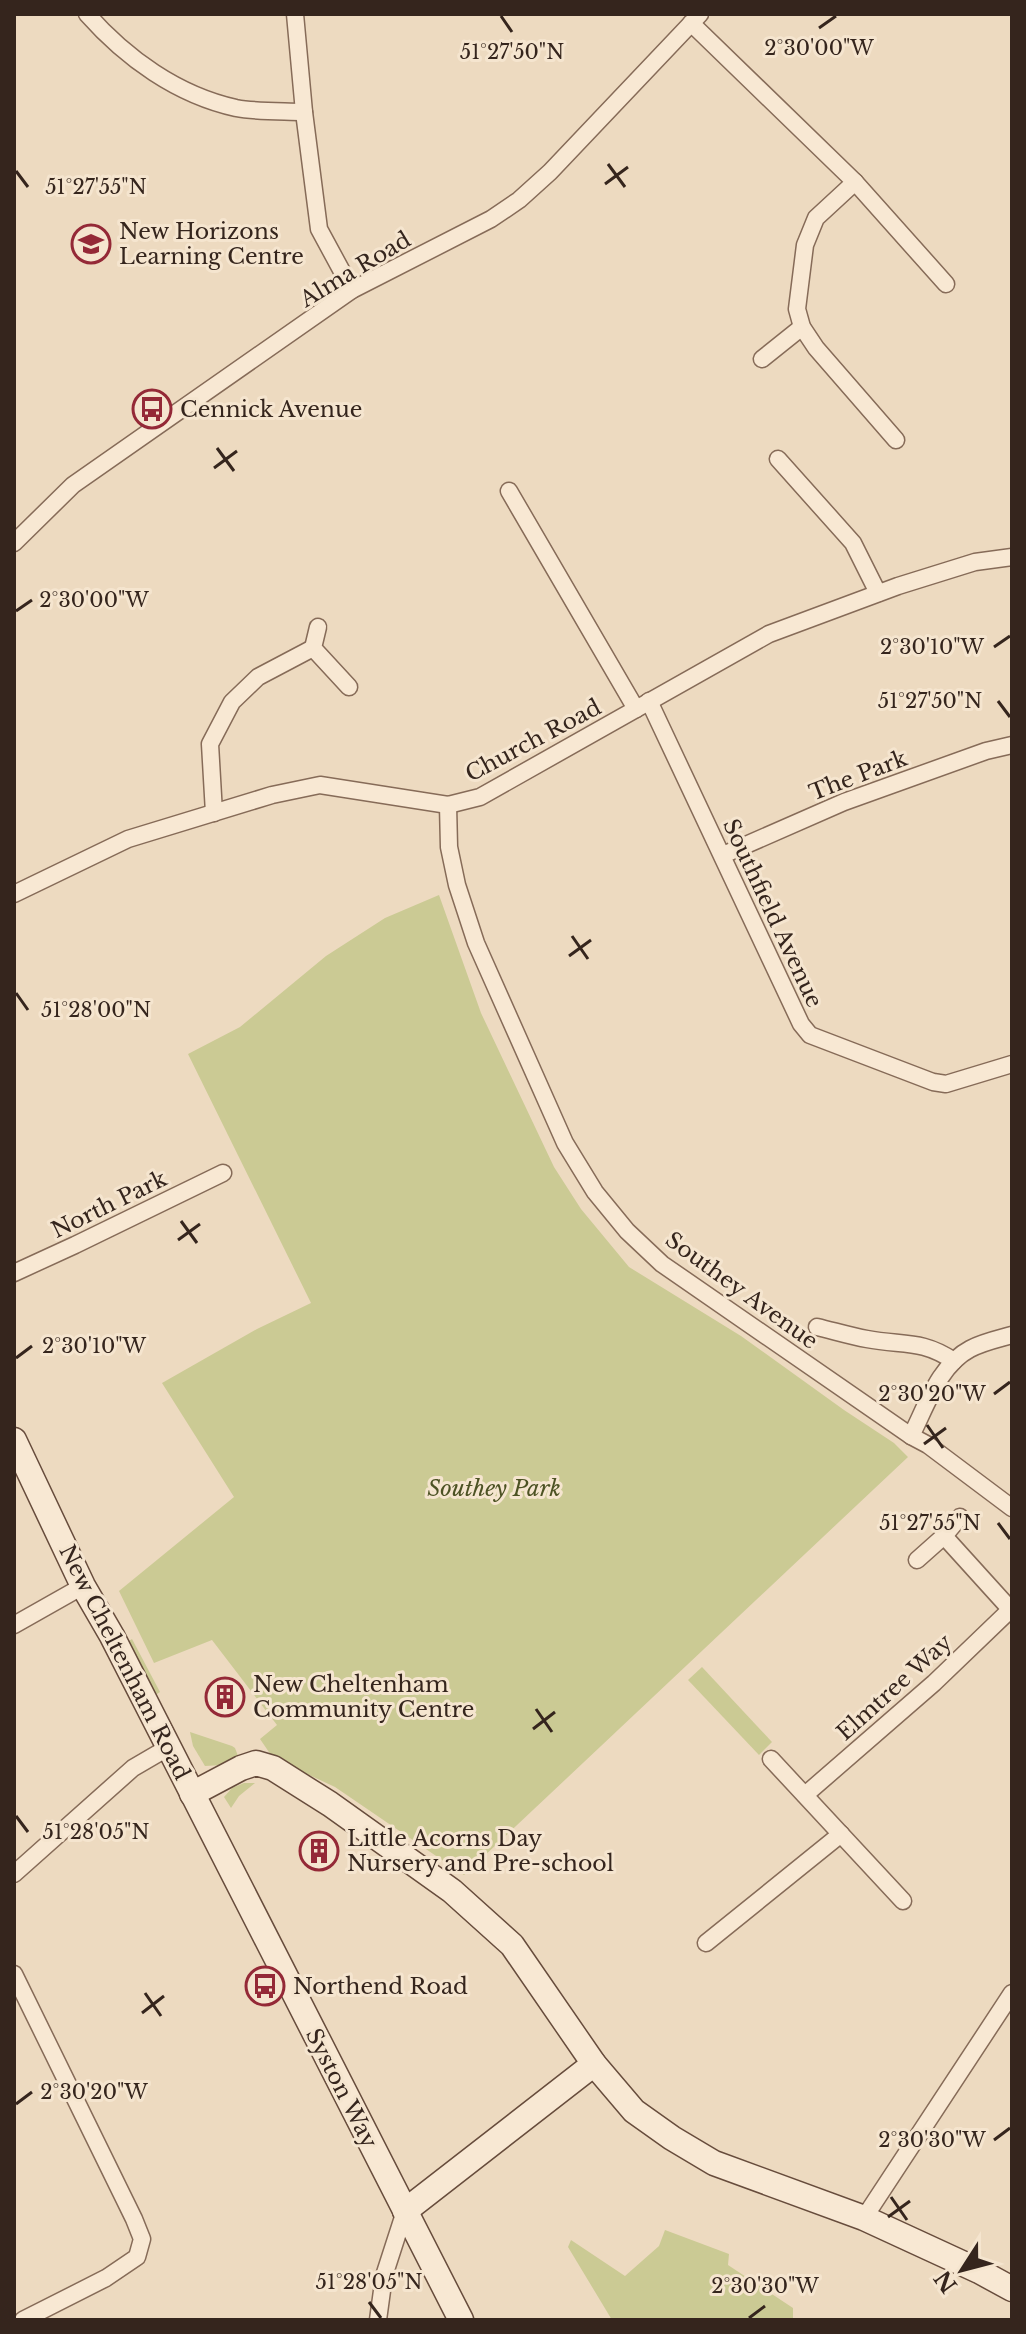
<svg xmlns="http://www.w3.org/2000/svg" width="1026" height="2334" font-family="'Libre Baskerville',serif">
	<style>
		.green { fill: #cbca94 }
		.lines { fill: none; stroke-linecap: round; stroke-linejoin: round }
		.street-casing { stroke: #866b58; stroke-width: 19 }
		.secondary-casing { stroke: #674c3c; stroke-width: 27 }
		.street { stroke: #f8e8d3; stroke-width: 16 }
		.secondary { stroke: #f8e8d3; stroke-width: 24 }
		.ticks { fill: none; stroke: #35251d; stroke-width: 3 }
		.labels { text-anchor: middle; stroke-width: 6; stroke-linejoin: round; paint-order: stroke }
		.poi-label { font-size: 22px; fill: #35251d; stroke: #f5e5cf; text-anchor: start }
		.street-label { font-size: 22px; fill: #35251d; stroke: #f5e5cf }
		.park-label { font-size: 22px; font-style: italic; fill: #4c5223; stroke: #f5e5cf }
		.ticks-label { font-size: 20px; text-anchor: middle; fill: #35251d; stroke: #f5e5cf; stroke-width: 6; stroke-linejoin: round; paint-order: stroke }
	</style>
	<rect width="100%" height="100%" fill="#eddac0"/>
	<g class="green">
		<path d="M439,895l42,118 73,154 27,42 48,58 112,69 103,74 50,33 14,14 -444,418 -129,-88 -62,-29 -13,-19 17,-14 -65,-85 -58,23 -35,-72 115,-94 -72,-114 95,-54 54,-26 -123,-249 52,-27 86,-71 59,-38z"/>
		<path d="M132,1639l28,53 -6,4 -28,-53z"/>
		<path d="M702,1667l70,75 -13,13 -71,-75z"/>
		<path d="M190,1732l42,14 3,2 3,8 -16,9 -17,1 -12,-20z"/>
		<path d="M244,1783h11l-16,13 -8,12 -7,-11 8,-9z"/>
		<path d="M665,2230l64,24 -1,11 65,43v12h-181l-44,-73 3,-7 54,36 34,-30z"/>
	</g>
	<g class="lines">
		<defs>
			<g id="street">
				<path d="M87,14c39,44 90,81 149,94 21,4 46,3 68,4"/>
				<path d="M295,14l9,98 15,117 33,61"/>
				<path d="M691,23l164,159 91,102"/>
				<path d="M855,182l-39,36 -11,27 -8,64 5,18 14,21 80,92"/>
				<path d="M762,359l40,-32"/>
				<path d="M778,459l75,84 25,50"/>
				<path d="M509,491l127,218"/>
				<path d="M14,543l59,-58 279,-195 139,-71 28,-19 31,-28 150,-158"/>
				<path d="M318,627l-5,21 36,39"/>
				<path d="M649,701l152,323 9,11 123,47 13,2 66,-20"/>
				<path d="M448,805l1,42 8,38 19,58 89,200 30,49 32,39 35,33 249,172 17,9 84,63"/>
				<path d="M214,813l-4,-69 22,-42 26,-25 55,-29"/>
				<path d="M723,855l121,-53 142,-51 26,-6"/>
				<path d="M14,894l114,-55 144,-44 48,-10 128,20 32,-8 289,-163 129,-48 77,-24 37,-5"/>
				<path d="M14,1273l61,-28 148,-72"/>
				<path d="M817,1327c17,4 33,9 50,12 36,7 54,0 87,22"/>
				<path d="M911,1436c15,-29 28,-71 59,-87 13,-7 28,-10 42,-14"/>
				<path d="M944,1536l67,74"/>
				<path d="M917,1560l27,-24 16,-19"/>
				<path d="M14,1625l69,-39"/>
				<path d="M771,1759l132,142"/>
				<path d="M805,1795l129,-112 78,-75"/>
				<path d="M14,1874l119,-106 36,-21"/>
				<path d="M706,1943l135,-109"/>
				<path d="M14,1974l120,245 8,20 -5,18 -31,21 -83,42"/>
				<path d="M864,2218l148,-225"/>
				<path d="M378,2320l6,-44 21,-65"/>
			</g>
			<g id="secondary">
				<path d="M14,1440l69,146 29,50 349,684"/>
				<path d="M192,1794l49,-26 15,-5 17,5 57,36 122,87 60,54 82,119 40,47 38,27 42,25 150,55 115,53 33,18"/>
				<path d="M405,2211l189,-147"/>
			</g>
		</defs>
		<use href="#street" class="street-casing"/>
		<use href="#secondary" class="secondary-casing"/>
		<use href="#street" class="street"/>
		<use href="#secondary" class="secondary"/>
	</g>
	<path class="ticks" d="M501,16l11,16M819,28l17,-12M608,164l17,23M16,171l12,16M605,184l23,-17M217,448l17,23M214,468l23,-17M16,611l16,-11M994,647l16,-11M998,701l12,16M572,936l16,23M569,956l22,-16M16,993l12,17M181,1221l16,22M178,1240l22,-16M16,1358l16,-12M994,1394l16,-12M927,1425l16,23M924,1444l22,-16M998,1523l12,16M536,1709l16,23M533,1729l22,-17M16,1816l12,16M145,1993l16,23M142,2013l22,-17M16,2104l16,-12M994,2140l16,-12M891,2197l16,23M888,2217l22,-16M369,2302l12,16M749,2318l16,-12"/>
	<defs>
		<symbol id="school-ring" viewBox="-11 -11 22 22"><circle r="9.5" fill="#f5e5cf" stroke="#942937" stroke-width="1.5"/><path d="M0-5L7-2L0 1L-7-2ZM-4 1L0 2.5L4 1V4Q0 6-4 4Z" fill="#942937"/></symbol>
		<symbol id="bus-ring" viewBox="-11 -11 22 22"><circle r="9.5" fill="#f5e5cf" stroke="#942937" stroke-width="1.5"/><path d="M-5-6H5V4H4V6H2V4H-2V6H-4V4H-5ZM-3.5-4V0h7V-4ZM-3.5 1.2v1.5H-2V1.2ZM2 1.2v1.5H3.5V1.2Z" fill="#942937"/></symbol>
		<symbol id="building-ring" viewBox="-11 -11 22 22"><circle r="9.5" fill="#f5e5cf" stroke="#942937" stroke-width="1.5"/><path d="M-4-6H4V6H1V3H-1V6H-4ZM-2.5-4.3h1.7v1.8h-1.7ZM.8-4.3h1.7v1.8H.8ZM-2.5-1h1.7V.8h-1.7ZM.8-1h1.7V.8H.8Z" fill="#942937"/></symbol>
	</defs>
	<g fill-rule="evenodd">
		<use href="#school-ring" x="69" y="222" width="44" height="44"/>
		<use href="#bus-ring" x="130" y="387" width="44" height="44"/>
		<use href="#building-ring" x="203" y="1675" width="44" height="44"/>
		<use href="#building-ring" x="297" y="1829" width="44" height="44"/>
		<use href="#bus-ring" x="243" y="1964" width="44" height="44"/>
	</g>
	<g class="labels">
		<g class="poi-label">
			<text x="119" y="239">New Horizons<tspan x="119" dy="25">Learning Centre</tspan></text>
			<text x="180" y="417">Cennick Avenue</text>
			<text x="253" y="1692">New Cheltenham<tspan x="253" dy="25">Community Centre</tspan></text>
			<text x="347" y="1846">Little Acorns Day<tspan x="347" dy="25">Nursery and Pre-school</tspan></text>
			<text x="293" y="1994">Northend Road</text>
		</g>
		<g class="street-label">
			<text transform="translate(355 269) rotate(-31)" y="8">Alma Road</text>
			<text transform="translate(533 740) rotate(-28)" y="8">Church Road</text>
			<text transform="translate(858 775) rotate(-21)" y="8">The Park</text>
			<text transform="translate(773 913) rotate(65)" y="8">Southfield Avenue</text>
			<text transform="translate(109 1204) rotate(-26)" y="8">North Park</text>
			<text transform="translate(742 1290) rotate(36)" y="8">Southey Avenue</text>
			<text transform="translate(125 1662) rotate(63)" y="8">New Cheltenham Road</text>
			<text transform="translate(894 1687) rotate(-42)" y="8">Elmtree Way</text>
			<text transform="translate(342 2088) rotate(63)" y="8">Syston Way</text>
		</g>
		<g class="park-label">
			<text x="494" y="1496">Southey Park</text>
		</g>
	</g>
	<g class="ticks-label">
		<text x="819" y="55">2°30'00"W</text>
		<text x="512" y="59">51°27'50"N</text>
		<text x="96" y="194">51°27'55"N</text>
		<text x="94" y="607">2°30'00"W</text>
		<text x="932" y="654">2°30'10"W</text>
		<text x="930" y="708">51°27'50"N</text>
		<text x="96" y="1017">51°28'00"N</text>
		<text x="94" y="1353">2°30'10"W</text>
		<text x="932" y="1401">2°30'20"W</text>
		<text x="930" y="1530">51°27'55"N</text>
		<text x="96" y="1839">51°28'05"N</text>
		<text x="94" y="2099">2°30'20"W</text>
		<text x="932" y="2147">2°30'30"W</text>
		<text x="369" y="2289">51°28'05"N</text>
		<text x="765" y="2293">2°30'30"W</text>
	</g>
	<rect width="1026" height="2334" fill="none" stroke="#35251d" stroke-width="32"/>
	<g transform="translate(962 2270) rotate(234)" stroke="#f5e5cf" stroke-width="6" paint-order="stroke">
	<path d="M0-6L14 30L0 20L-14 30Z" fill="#35251d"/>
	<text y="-12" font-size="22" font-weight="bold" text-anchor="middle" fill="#35251d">N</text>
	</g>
</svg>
